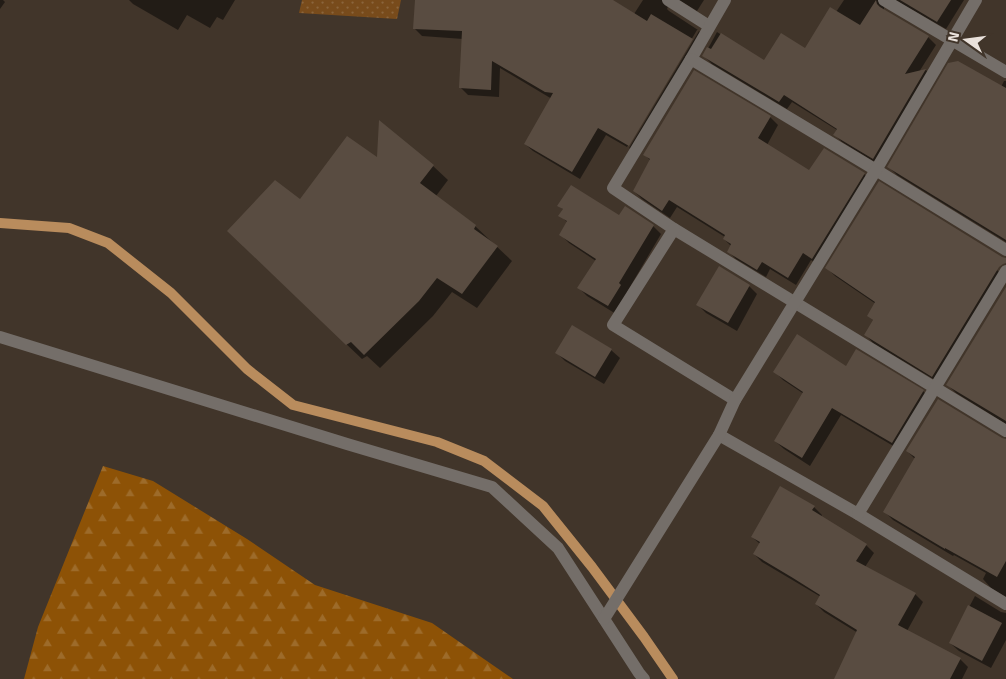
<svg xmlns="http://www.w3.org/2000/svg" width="1006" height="679" font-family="Signika,sans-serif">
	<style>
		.forest { fill: url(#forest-firs) }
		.park { fill: url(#park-dots) }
		.shadow { fill: #0007 }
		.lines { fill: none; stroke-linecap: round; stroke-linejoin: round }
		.stream { stroke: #b98c5d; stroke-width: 10 }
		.building { fill: #594c41 }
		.minor { stroke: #746e69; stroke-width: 12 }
	</style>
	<defs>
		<pattern id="forest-firs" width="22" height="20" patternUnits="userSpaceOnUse" patternTransform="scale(1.25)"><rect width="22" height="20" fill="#8d5206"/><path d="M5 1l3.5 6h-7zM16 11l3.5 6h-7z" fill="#9d6b2a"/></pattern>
		<pattern id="park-dots" width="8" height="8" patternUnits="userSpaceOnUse" patternTransform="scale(1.25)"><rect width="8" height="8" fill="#784b1b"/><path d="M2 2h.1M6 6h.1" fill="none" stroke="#8b653c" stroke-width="1.8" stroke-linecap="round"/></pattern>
	</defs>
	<rect width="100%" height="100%" fill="#41352a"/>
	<path class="forest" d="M103,466l50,15 94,58 68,46 117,38 81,56h-489l14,-52z"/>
	<path class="park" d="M302,0h99l-4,19 -98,-6z"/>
	<g class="shadow">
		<path d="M0,0h3l2,2 -5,7z"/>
		<path d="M129,0h106l-12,20 -6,-3 -7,11 -23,-13 -9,15 -45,-26z"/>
		<path d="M416,0h194l24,14 9,-14h31l-5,4 -2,5 2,2 29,19h-1l-70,117 -21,-12 -26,44 -47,-28 -8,-7 27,-45 -52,-31 -1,29 -31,-2 -8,-8 3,-48 -41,-3 -8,-8z"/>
		<path d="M679,0h25l-7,11z"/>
		<path d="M844,0h46l-6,4v7l44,26 8,8 -17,27 7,-2 7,8 -52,88 -39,-24 -8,-8 3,-4 -45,-28 -5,7 -75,-45 -8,-8 13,-24 47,30 42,-12 30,-38z"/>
		<path d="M895,0h69l-18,29z"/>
		<path d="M699,31l7,7 -69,115 -8,-5z"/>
		<path d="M1004,81h2v161l-109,-67 -8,-8 112,-80z"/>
		<path d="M770,117l8,8 -11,20 43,27 54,2 8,8 -52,84 -9,-6 -15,25 -26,-16 -4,8 -30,-18 -8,-8 3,-5 -7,-7 1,-2 -48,-30 -7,11 -28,-19 -8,-8 17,-30 -7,-7z"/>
		<path d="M378,159l55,7 15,14 -12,16 39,30 37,35 -35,47 -25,-16 -19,24 -53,52 -13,-12 -5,3 -119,-113 57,-45z"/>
		<path d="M559,206l61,11 33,9 8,8 -34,58 2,2 -13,20 -29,-18 -8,-8 17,-27 -27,-18 -8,-8 7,-12 -8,-8 4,-5z"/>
		<path d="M827,268l170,2 8,8 -65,105 -67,-40 -7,-8 8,-14 -6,-5 8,-12 -41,-28z"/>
		<path d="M749,286l8,8 -20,37 -31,-18 -8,-8z"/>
		<path d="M1006,289v135l-50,-31 -8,-8z"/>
		<path d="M611,350l9,8 -16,26 -39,-23 -9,-9z"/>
		<path d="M846,368l77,23 8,9 -31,50 -59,-35 -31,51 -26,-17 -9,-8 29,-47 -21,-14 -8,-8z"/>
		<path d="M1001,439l5,1v157l-15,-9 -8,-9 3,-6 -32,-18 -1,1 -60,-36 -8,-8 30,-53 -8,-8z"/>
		<path d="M814,507l8,8 -1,2 45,28 8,8 -9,14 50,27 8,8 -16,29 53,28 8,8 -6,12h-127l23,-46 -34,-21 -8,-8 5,-7 -59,-35 -8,-8 6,-10 -8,-7z"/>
		<path d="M975,596l26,16 5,1v27l-15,28 -32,-17 -9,-8z"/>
	</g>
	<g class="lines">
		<path class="stream" d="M0,223l69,5 39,15 63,50 76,76 46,36 144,37 47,19 59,45 49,61 52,70 29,42"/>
	</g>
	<g class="building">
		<path d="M415,0h198l34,21 4,-7 42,25 -64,107 -31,-18 -26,44 -48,-28 29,-51 -8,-1 -53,-31 -1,29 -32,-2 3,-57 -49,-2z"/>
		<path d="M876,0l1,4 3,3 49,29 -24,38 21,-5 -53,90 -40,-24 4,-6 -53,-34 -5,7 -77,-46 5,-9 4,2 10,-16 43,27 17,-27 24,15 25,-41 30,18z"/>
		<path d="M900,0h51l-14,22z"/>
		<path d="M958,61l48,27v152l-119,-73 61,-104z"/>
		<path d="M694,70l77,46 -13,22 51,32 15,-22 41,25 -53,86 -9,-6 -15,25 -26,-16 -5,8 -30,-18 4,-8 -8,-5 2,-4 -56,-35 -7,11 -29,-20 17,-32 -7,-4z"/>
		<path d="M379,120l55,45 -14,18 56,42 -2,4 24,17 -36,48 -25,-16 -18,23 -55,54 -13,-13 -5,3 -119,-114 48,-51 25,19 47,-63 30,21z"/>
		<path d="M879,181l123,76 4,1v5l-3,1 -4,3 -67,110 -68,-42 9,-15 -6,-4 8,-14 -50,-34z"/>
		<path d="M571,185l48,30 6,-9 29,19 -35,58 2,2 -13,21 -31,-18 19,-29 -37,-24 8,-14 -9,-5 5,-7 -6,-3z"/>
		<path d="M719,266l31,19 -22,38 -32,-18z"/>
		<path d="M1006,287v134l-60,-36z"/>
		<path d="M572,325l40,24 -17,28 -40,-24z"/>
		<path d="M797,334l49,32 10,-17 68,41 -32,53 -60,-35 -30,50 -28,-17 29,-49 -30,-20z"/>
		<path d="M938,399l64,39 4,1v122l-9,16 -52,-29v1l-62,-37 32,-55 -9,-6z"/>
		<path d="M780,486l35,20 -3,4 55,34 -11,17 60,32 -18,32 63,33 -11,21h-116l23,-49 -42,-26 5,-9 -27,-17 -40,-24 7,-12 -9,-5z"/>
		<path d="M968,605l34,18 -20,38 -33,-18z"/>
	</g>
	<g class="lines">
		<g class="minor">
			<path d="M668,0l41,26"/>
			<path d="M725,0l-34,59 -78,129 61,41 332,202"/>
			<path d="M884,0l122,72"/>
			<path d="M691,59l185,111 130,80"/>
			<path d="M674,229l-61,96 122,75"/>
			<path d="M0,337l347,107 145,43 66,61 81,125 5,6"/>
			<path d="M719,435l139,79 148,90"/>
			<path d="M858,514l148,-243"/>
			<path d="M604,619l115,-184 16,-35 141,-230 100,-170"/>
		</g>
	</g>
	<g transform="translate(966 40) rotate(284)" stroke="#41352a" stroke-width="4" paint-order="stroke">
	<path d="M0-4L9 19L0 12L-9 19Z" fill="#e9e1db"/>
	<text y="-8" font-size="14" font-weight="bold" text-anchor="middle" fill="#e9e1db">N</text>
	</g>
</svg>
